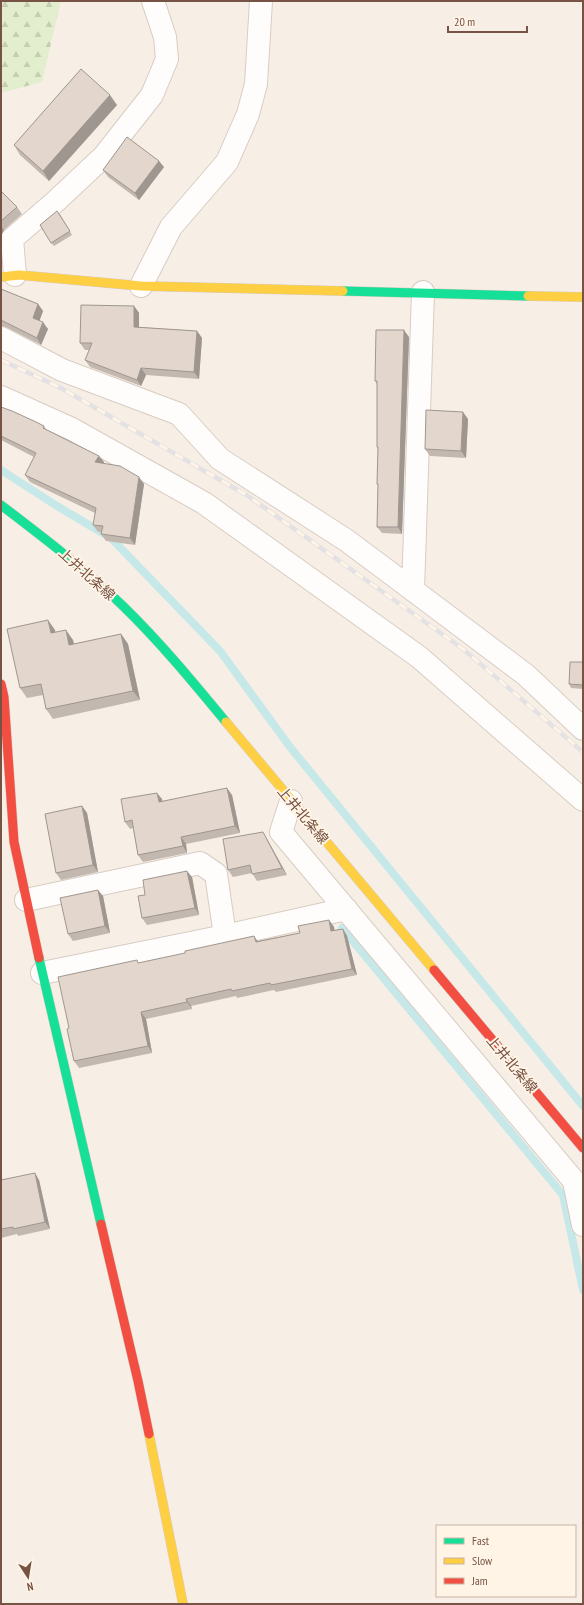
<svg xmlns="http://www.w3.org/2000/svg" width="584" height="1605" font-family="'PT Sans Narrow','Noto Sans JP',sans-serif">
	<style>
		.forest { fill: url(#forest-firs) }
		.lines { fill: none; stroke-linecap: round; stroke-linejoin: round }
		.stream { stroke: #c6e8e8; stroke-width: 8 }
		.street-casing { stroke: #d8ccc3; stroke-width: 24 }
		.fast-casing { stroke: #d8cbc2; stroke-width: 10 }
		.slow-casing { stroke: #d8cbc2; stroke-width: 10 }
		.jam-casing { stroke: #d8cbc2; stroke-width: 10 }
		.street { stroke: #fefdfb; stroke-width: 22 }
		.fast { stroke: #16e098; stroke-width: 9 }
		.slow { stroke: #ffcf43; stroke-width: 9 }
		.jam { stroke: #f24e42; stroke-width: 9 }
		.rail-casing { stroke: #e3e1e3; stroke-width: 4.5 }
		.rail { stroke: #fff4e6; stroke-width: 3; stroke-dasharray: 9; stroke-linecap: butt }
		.wall { fill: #c3b8b0 }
		.shaded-wall { fill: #9f9690 }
		.building { fill: #e3d6cd; stroke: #9f9690 }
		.labels { text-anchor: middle; stroke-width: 4; stroke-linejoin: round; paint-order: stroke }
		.street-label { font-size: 14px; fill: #765344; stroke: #fff4e6 }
	</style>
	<defs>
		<pattern id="forest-firs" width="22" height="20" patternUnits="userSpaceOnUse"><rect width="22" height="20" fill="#e3eece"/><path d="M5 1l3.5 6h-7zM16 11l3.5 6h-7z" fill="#c6ceb2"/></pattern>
	</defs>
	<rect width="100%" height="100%" fill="#f7efe5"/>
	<path class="forest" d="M1,1h60l-19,81 -41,11z"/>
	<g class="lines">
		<g class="stream">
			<path d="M1,470l56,36 54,32 109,113 70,96 293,359"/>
			<path d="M342,928l221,267 20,95"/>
		</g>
		<defs>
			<g id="street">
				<path d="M15,275l-3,-36 43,-37 49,-46 48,-61 15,-36 -2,-22 -12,-36"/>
				<path d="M141,286l30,-59 56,-65 21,-48 8,-30 5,-83"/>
				<path d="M1,338l61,32 117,44 41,45 126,81 67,50 113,85 57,54"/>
				<path d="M1,397l71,32 132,74 215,154 164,143"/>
				<path d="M413,590l10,-298"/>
				<path d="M291,801l-10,31 293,349 9,44"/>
				<path d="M26,900l174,-37 16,11 9,62"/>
				<path d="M42,973l183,-37 121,-27"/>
			</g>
			<g id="fast">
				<path d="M343,291l185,5"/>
				<path d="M1,505c42,32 84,64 122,101 37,36 70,76 103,116"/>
				<path d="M39,958l62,266"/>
			</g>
			<g id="slow">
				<path d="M1,277l18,-2 122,11 202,5"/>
				<path d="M528,296l55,1"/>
				<path d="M226,722l208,248"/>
				<path d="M149,1434l34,170"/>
			</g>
			<g id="jam">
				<path d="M1,684l3,13 10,145 25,116"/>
				<path d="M434,970l149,178"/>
				<path d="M101,1224l37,157 11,53"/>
			</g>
		</defs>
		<use href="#street" class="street-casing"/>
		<use href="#fast" class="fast-casing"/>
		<use href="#slow" class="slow-casing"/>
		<use href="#jam" class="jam-casing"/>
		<use href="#street" class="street"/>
		<use href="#fast" class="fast"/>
		<use href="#slow" class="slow"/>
		<use href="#jam" class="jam"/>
		<defs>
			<path id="rail" d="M1,360l60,28 187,108 215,153 120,103"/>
		</defs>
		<use href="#rail" class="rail-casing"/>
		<use href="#rail" class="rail"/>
	</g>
	<g class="wall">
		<path d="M117,105l-68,76 -29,-26 -6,-10z"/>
		<path d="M164,167l-25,33 -31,-23 -5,-7z"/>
		<path d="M1,191l16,16 5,7 -18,16 -3,6z"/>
		<path d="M60,214l12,21 -18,11 -3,-3z"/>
		<path d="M1,289l37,15 5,7 -4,10 9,8 -7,16 -35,-18 -5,-1z"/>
		<path d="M134,306l5,7v14l58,4 5,7 -3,41 -53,-4 -5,11 -51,-19 -5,-7 5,-10h-5l-5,-7z"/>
		<path d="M409,337l-7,197 -20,-1 -5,-6 1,-41 -1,-2 1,-35 -1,-2v-63l-2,-3z"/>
		<path d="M1,407l43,19 3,5 52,25 5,6 -1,1 41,21 -9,61 -29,-4 -5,-7 1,-2h-4l-5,-7 2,-12 -65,-31 -5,-7 9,-18 -33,-17z"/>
		<path d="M468,419l-2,39 -36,-2 -5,-7z"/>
		<path d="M55,630v2l18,8 1,4 47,-10 7,10 12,56 -87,19 -7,-10 -3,-14 -16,3 -7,-10z"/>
		<path d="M583,662v27l-12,-1 -2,-4z"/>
		<path d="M232,795l8,38 -54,11 1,9 -44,9 -5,-7 -5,-27 -3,1 -5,-7 37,-23v2z"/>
		<path d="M82,806l5,7 11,59 -37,8 -5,-7z"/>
		<path d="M267,839l20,36 -30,6 -5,-8 -19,4 -5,-7z"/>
		<path d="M192,877l7,38 -52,10 -5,-7 3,-23z"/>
		<path d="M103,896l7,37 -37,8 -5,-7z"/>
		<path d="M329,920l5,7v3l9,-1 4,7 10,39 -81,17 -2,-2 -37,8 -1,-2 -45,10 1,3 -46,10 6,34 -73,15 -5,-7 -5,-33 70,-65 161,-30z"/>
		<path d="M1,1180h38l11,49 -32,7 -1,-2 -16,4z"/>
	</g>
	<g class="shaded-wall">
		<path d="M110,95l7,10 -68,76 -6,-10z"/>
		<path d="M159,161l5,6 -25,33 -4,-7z"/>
		<path d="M1,226l3,4 -3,6z"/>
		<path d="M38,304l5,7 -5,14 -5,-7z"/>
		<path d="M134,306l5,7v20l-5,-6z"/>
		<path d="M43,322l5,7 -7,16 -4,-7z"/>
		<path d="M404,330l5,7 -7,197 -4,-7z"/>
		<path d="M197,331l5,7 -3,41 -5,-7z"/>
		<path d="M141,368l5,7 -5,11 -4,-6z"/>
		<path d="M463,412l5,7 -2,39 -5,-7z"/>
		<path d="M99,456l5,6 -4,7 -5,-7z"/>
		<path d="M139,477l5,7 -9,61 -5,-7z"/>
		<path d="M48,620l7,10 2,13 -6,-10z"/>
		<path d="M66,630l7,10 3,15 -7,-10z"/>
		<path d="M121,634l7,10 12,56 -7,-9z"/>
		<path d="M227,788l5,7 8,38 -5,-7z"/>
		<path d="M157,793l5,6 1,10 -4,-7z"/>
		<path d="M82,806l5,7 11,59 -5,-7z"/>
		<path d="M263,832l4,7 20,36 -5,-7z"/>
		<path d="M181,837l5,7 1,9 -4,-7z"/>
		<path d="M187,871l5,6 7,38 -4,-7z"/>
		<path d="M98,890l5,6 7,37 -5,-7z"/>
		<path d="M329,920l5,7 2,11 -5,-7z"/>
		<path d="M343,929l4,7 10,39 -5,-6z"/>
		<path d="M254,936l5,7 -3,-1z"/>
		<path d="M186,999l5,7 1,3 -5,-7z"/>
		<path d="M141,1012l5,7 6,34 -4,-7z"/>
		<path d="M35,1173l4,7 11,49 -5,-7z"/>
	</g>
	<g class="building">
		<path d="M81,69l29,26 -67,76 -29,-26z"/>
		<path d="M127,137l32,24 -24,32 -32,-23z"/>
		<path d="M1,191l16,16 -16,14z"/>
		<path d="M57,211l13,20 -19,12 -11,-18z"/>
		<path d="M1,289l37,15 -5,14 10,4 -6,16 -36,-18z"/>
		<path d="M81,305l53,1v21l63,4 -3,41 -53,-4 -4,12 -52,-20 7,-17h-12z"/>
		<path d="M376,330h28l-6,197h-21l1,-43h-1l1,-37h-1v-66h-2z"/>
		<path d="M1,407l11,4 22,10 10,5 -1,2 56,28 -4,6 25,4 19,11 -9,61 -29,-4 2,-8 -10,-1 3,-17 -71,-33 11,-22 -35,-17z"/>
		<path d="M426,410l37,2 -2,39 -36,-2z"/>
		<path d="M48,620l3,13 15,-3 3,15 52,-11 12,57 -87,18 -5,-25 -21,4 -13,-59z"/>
		<path d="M570,662h13v23l-14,-1z"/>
		<path d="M227,788l8,38 -54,11 2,9 -45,9 -6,-35 -7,2 -4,-23 36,-6 2,9z"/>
		<path d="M82,806l11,59 -37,8 -11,-59z"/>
		<path d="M263,832l19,36 -30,6 -2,-9 -22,5 -5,-31z"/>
		<path d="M187,871l8,37 -53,10 -4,-22 7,-1 -2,-15z"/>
		<path d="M98,890l7,36 -37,8 -8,-36z"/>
		<path d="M329,920l2,11 12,-2 9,40 -81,16 -1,-2 -38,8 -1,-2 -45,10 1,3 -46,10 7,34 -74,15 -7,-32 2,-1 -11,-51 79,-17 1,3 47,-10v-2l69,-15 2,6 44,-9 -2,-7z"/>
		<path d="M35,1173l10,49 -32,7v-2l-12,2v-49z"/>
	</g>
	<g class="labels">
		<g class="street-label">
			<text transform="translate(87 574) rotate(42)" y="5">上井北条線</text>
			<text transform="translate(303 815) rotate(50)" y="5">上井北条線</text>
			<text transform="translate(512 1064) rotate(50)" y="5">上井北条線</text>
		</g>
	</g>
	<rect width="584" height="1605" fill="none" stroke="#765344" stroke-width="4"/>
	<rect x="436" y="1525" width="140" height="72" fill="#fff4e6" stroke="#c8b4a5"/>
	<rect x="444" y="1538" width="20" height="6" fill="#16e098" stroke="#c8b4a5"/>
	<text x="472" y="1545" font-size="12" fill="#765344">Fast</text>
	<rect x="444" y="1558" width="20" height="6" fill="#ffcf43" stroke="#c8b4a5"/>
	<text x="472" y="1565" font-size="12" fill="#765344">Slow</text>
	<rect x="444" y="1578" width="20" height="6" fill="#f24e42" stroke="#c8b4a5"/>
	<text x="472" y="1585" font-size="12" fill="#765344">Jam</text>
	<g transform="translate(28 1577) rotate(168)" stroke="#fff4e6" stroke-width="3" paint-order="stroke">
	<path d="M0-3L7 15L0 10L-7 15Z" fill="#765344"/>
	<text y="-6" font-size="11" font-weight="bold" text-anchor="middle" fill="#765344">N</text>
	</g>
	<path d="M448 26v6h79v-6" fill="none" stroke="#765344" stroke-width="2"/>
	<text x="454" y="26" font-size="12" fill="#765344" stroke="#fff4e6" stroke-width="3" paint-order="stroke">20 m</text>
</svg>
